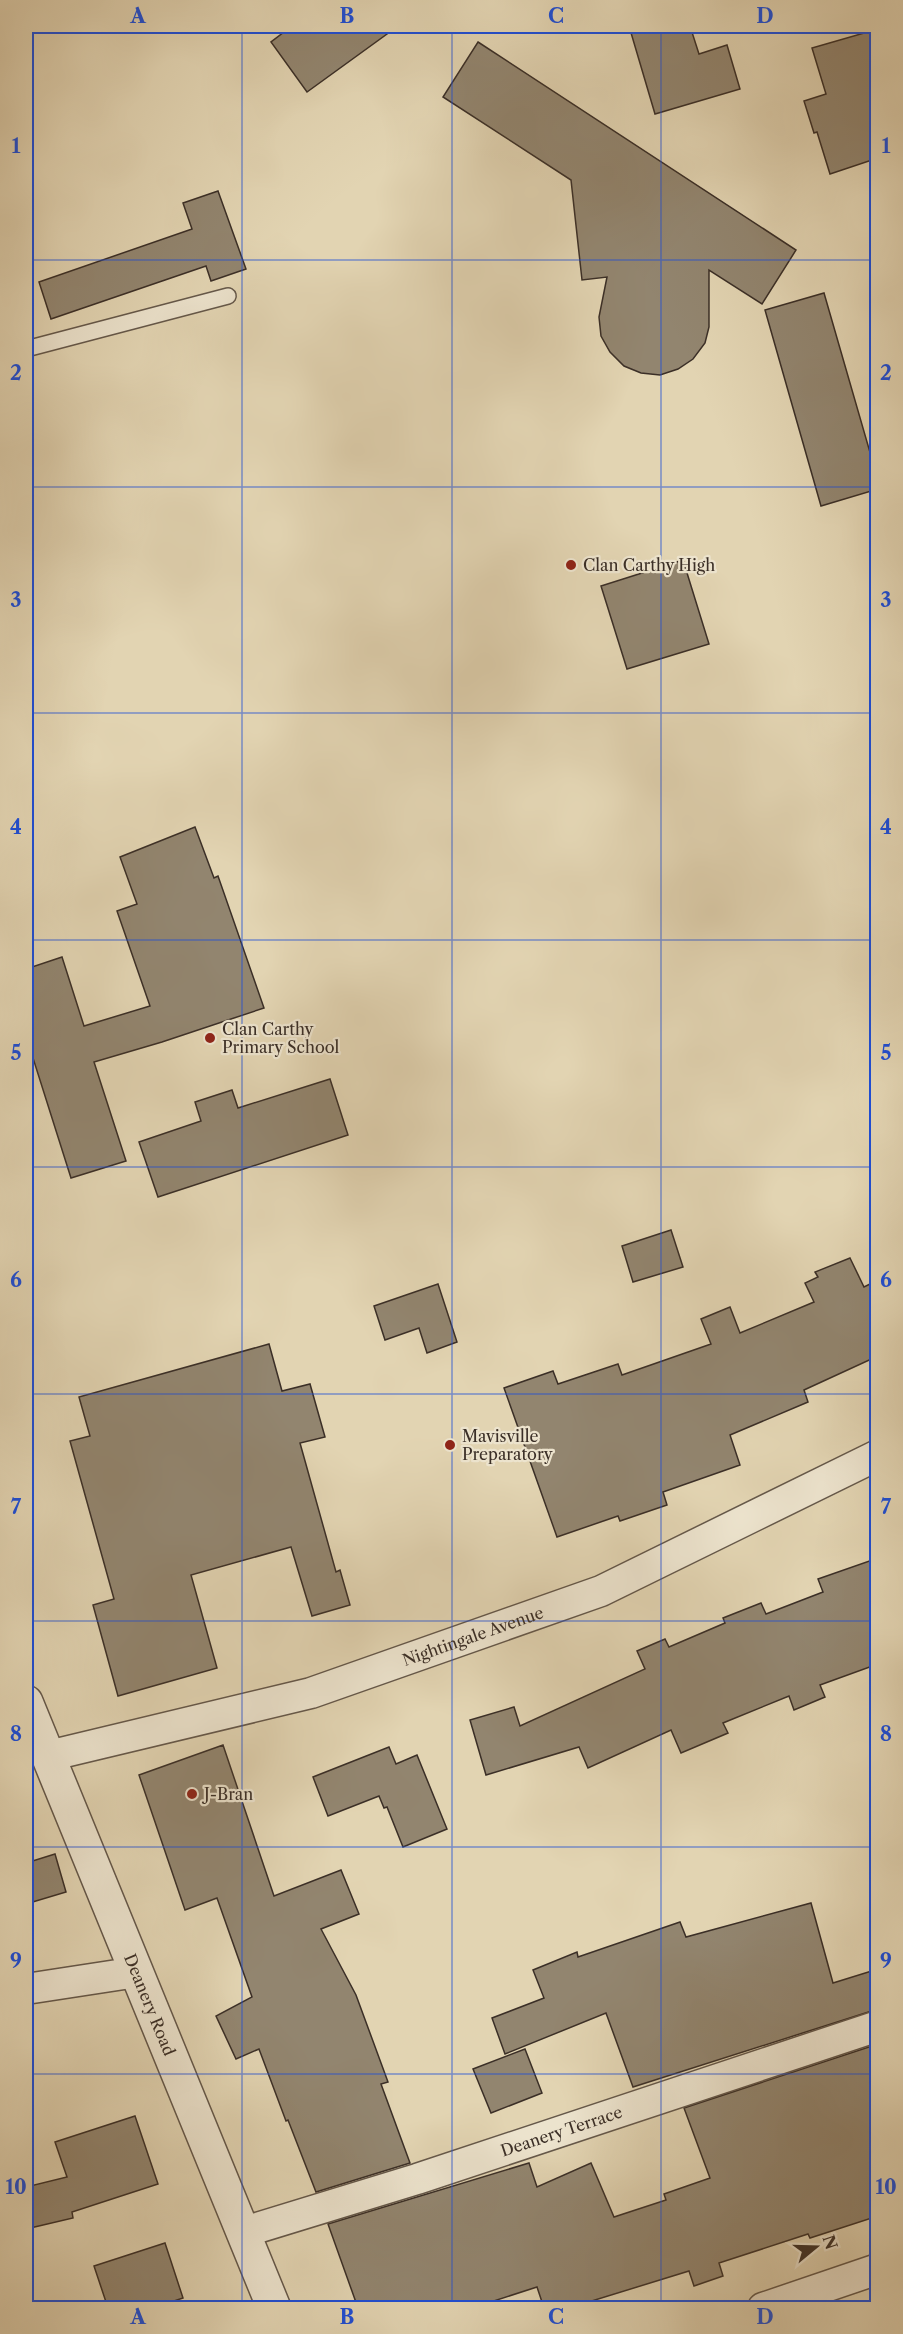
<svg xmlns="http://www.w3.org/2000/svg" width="903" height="2334" font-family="'Libre Caslon Text',serif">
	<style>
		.building { fill: #92856f; stroke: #3b2f27; stroke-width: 1.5 }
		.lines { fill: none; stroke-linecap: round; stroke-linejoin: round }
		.service-casing { stroke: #65584a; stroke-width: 18 }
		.minor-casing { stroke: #65584a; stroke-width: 33 }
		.tertiary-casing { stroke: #65584a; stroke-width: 36 }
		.service { stroke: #ece3cd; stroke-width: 15 }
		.minor { stroke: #ece3cd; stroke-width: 30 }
		.tertiary { stroke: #ece3cd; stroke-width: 33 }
		.grid { fill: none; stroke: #1d4ed8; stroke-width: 1.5; stroke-opacity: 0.55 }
		.poi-dot { fill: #8f2418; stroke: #ece3cd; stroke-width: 2 }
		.labels { text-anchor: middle; stroke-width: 4.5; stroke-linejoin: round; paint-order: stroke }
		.poi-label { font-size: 16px; fill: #3b2f27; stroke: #ece3cd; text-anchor: start }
		.street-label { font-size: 16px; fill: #3b2f27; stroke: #ece3cd }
		.neatline { fill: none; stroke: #1d4ed8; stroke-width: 2 }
		.grid-label { font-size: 20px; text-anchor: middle; font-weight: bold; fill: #1d4ed8 }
	</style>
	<rect width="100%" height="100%" fill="#e2d4b2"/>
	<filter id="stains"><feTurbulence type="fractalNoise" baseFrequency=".00333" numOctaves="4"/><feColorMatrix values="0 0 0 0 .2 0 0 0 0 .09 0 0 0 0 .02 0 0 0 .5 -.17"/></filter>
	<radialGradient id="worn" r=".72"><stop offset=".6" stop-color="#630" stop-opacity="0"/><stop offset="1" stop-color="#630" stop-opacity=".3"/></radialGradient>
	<g class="building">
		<path d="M292,26h106l-91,66 -36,-50z"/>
		<path d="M629,26h61l9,28 28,-9 13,44 -85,25z"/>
		<path d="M878,29v129l-48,16 -13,-42 -3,1 -10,-32 22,-7 -14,-46z"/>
		<path d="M478,42l318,208 -34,54 -53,-34v57l-4,16 -12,16 -15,10 -18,6 -19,-2 -17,-7 -14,-14 -9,-16 -2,-19 8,-40 -25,3 -11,-100 -128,-83z"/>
		<path d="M218,191l28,78 -35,12 -5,-15 -155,53 -12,-37 153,-53 -9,-26z"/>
		<path d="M824,293l54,187v9l-57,17 -56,-196z"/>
		<path d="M683,560l26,84 -82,25 -26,-83z"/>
		<path d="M195,827l19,51 4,-2 46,132 -102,34 -68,20 32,99 -55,17 -45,-142v-67l36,-12 22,69 66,-20 -33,-95 20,-7 -17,-47z"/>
		<path d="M330,1079l18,56 -190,62 -19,-55 62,-21 -6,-19 37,-12 6,18z"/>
		<path d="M671,1230l12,37 -50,15 -11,-36z"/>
		<path d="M850,1258l14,29 14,-7v76l-74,34 4,12 -78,33 10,30 -77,27 4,13 -47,16 -2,-5 -61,21 -53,-149 49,-17 5,13 60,-20 4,11 89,-31 -10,-25 29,-12 10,26 74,-31 -9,-19 13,-6 -3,-5z"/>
		<path d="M438,1284l19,58 -30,11 -8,-25 -34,12 -11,-34z"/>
		<path d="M269,1344l13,47 28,-7 15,53 -25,6 36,129 4,-2 10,35 -38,11 -21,-69 -100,28 26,93 -99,28 -25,-91 21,-6 -44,-158 20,-5 -11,-39z"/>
		<path d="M878,1558v106l-58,21 5,12 -31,13 -5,-14 -66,27 5,10 -47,20 -10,-23 -83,38 -9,-21 -93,28 -16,-55 44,-13 6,19 125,-57 -8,-18 28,-12 4,8 56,-24 -2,-5 38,-15 5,11 57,-22 -5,-13z"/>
		<path d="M223,1745l51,151 67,-26 18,44 -38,15 35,66 32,87 -7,2 29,79 -94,29 -28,-72 -2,1 -27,-72 -23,10 -20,-43 36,-19 -35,-99 -32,12 -46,-135z"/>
		<path d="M389,1747l7,17 21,-9 30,74 -44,18 -16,-40 -3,1 -5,-12 -51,20 -15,-39z"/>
		<path d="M55,1854l11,38 -40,12v-41z"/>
		<path d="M811,1903l22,80 45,-14v40l-245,78 -27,-74 -101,41 -13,-36 52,-20 -11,-28 44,-18 1,5 102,-35 6,15z"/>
		<path d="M878,2044v172l-68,22 -2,-4 -89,29 4,13 -29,10 -5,-15 -120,37h-25l-7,-21 -65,21h-114l-30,-84 201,-61 8,24 54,-24 23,54 52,-17 -2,-6 46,-16 -26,-70z"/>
		<path d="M525,2049l17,44 -51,20 -18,-44z"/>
		<path d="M135,2116l23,68 -86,28 1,6 -47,11v-42l41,-10 -12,-35z"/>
		<path d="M165,2243l18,55 -30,10h-45l-14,-42z"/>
	</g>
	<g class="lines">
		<defs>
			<path id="service" d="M26,349l202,-53"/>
			<g id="minor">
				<path id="s1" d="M48,1756l263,-63 290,-102 277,-136"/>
				<path d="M26,1989l111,-17"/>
				<path id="s2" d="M244,2232l173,-53 461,-153"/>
				<path d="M763,2308l115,-39"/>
			</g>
			<g id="tertiary">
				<path id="s3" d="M26,1702l248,606"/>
			</g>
		</defs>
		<use href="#service" class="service-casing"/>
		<use href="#minor" class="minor-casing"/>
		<use href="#tertiary" class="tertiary-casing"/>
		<use href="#service" class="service"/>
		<use href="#minor" class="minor"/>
		<use href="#tertiary" class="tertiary"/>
	</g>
	<path class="grid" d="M242,26v2282M452,26v2282M661,26v2282M26,260h852M26,487h852M26,713h852M26,940h852M26,1167h852M26,1394h852M26,1621h852M26,1847h852M26,2074h852"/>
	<g class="poi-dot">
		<circle cx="571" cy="565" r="6"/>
		<circle cx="210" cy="1038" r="6"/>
		<circle cx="450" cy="1445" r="6"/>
		<circle cx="192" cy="1794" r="6"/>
	</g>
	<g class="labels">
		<g class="poi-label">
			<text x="583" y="571">Clan Carthy High</text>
			<text x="222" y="1035">Clan Carthy<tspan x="222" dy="18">Primary School</tspan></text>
			<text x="462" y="1442">Mavisville<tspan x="462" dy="18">Preparatory</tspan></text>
			<text x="204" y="1800">J-Bran</text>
		</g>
		<g class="street-label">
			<text dy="6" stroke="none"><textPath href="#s1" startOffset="442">Nightingale Avenue</textPath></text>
			<text dy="6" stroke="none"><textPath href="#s3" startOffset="327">Deanery Road</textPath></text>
			<text dy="6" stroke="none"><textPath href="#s2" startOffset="333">Deanery Terrace</textPath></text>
		</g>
	</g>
	<rect width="903" height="2334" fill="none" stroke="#e2d4b2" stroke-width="66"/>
	<g transform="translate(816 2247) rotate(71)" stroke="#ece3cd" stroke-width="4.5" paint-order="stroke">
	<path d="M0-4.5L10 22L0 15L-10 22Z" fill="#3b2f27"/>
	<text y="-9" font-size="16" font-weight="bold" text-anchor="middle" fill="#3b2f27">N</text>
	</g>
	<rect x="33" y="33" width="837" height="2268" class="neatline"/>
	<g class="grid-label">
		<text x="138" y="23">A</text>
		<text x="347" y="23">B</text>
		<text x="556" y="23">C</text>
		<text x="765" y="23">D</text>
		<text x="16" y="153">1</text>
		<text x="886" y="153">1</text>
		<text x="16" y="380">2</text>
		<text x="886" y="380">2</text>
		<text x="16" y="607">3</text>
		<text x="886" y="607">3</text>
		<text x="16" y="834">4</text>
		<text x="886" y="834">4</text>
		<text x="16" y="1060">5</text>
		<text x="886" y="1060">5</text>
		<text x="16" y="1287">6</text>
		<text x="886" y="1287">6</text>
		<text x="16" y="1514">7</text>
		<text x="886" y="1514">7</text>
		<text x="16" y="1741">8</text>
		<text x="886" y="1741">8</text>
		<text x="16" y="1968">9</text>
		<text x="886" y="1968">9</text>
		<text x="16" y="2194">10</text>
		<text x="886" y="2194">10</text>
		<text x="138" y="2324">A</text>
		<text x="347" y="2324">B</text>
		<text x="556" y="2324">C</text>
		<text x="765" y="2324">D</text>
	</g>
	<rect width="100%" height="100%" filter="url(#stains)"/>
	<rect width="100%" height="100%" fill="url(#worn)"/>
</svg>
